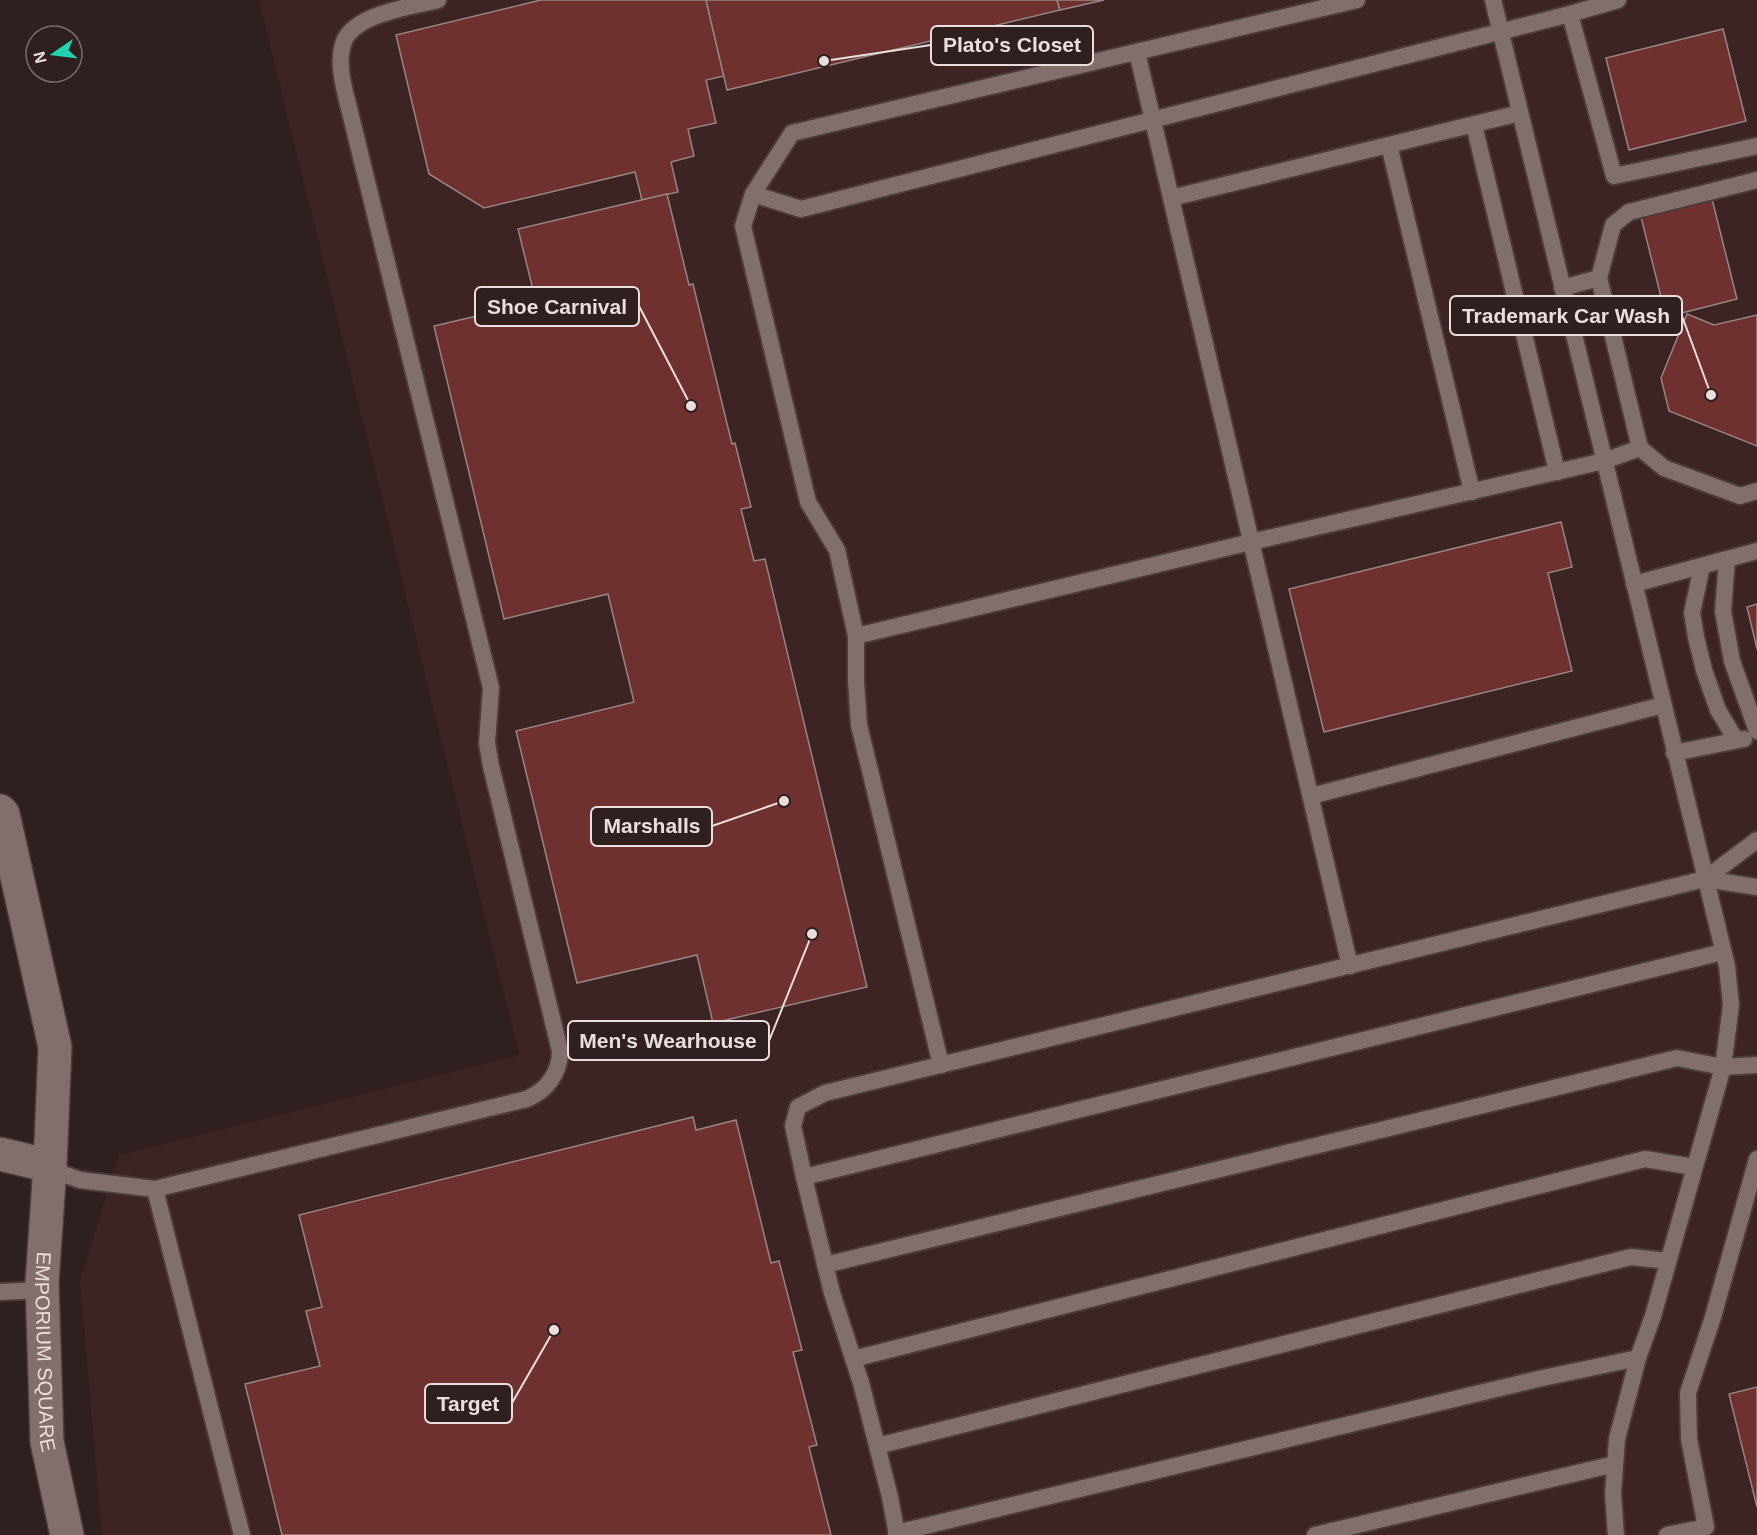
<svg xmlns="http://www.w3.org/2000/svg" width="1757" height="1535" font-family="Helvetica,sans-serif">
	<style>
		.built { fill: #3b2423 }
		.building { fill: #6f312f; stroke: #988482; stroke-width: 1.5 }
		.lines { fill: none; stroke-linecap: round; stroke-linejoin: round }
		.lane-casing { stroke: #493c3b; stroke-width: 20 }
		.street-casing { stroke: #493c3b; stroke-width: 36 }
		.lane { stroke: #826f6d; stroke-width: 16 }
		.street { stroke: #826f6d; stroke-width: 33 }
		.labels { text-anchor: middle; stroke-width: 6; stroke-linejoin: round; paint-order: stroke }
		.street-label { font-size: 20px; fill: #e9dedd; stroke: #2f201f }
		.leader { fill: none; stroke: #e9dedd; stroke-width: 2 }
		.callout-dot { fill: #e9dedd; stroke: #2f201f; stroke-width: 2 }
		.callout { fill: #2f201f; stroke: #e9dedd; stroke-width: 2 }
		.callout-label { font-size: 21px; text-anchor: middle; font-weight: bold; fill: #e9dedd }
	</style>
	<rect width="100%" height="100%" fill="#2f201f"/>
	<path class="built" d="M259,0h1498v1535h-1655l-22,-254 39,-126 400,-100z"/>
	<g class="building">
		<path d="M541,0h165l18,76 -18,4 10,43 -28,6 6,27 -23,6 7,30 -36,8 -7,-28 -151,36 -55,-34 -33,-139z"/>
		<path d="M706,0h351l3,10 -333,80z"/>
		<path d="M1057,0h47l-44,10z"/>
		<path d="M1723,29l23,92 -117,29 -23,-92z"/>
		<path d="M667,194l22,91 4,-1 39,160 3,-1 16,64 -10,2 13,52 11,-2 102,428 -154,36 -16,-68 -120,28 -61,-252 118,-29 -26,-108 -104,25 -70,-293 102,-24 -18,-73z"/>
		<path d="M1712,199l25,100 -71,18 -25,-100z"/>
		<path d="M1687,314l27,11 43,-10v131l-88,-35 -8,-33z"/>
		<path d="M1561,522l11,45 -24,6 24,98 -248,61 -35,-143z"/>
		<path d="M1757,604v45l-10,-42z"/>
		<path d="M693,1117l3,13 40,-10 35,143 8,-2 23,89 -9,2 24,93 -8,2 22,88h-549l-37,-151 75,-18 -14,-55 16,-4 -23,-92z"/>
		<path d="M1757,1387v120l-28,-113z"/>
	</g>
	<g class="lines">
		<defs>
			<g id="lane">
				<path d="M1493,0l234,966 4,39 -8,62 -70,249 -15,42 -21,81 -4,55 3,41"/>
				<path d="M1618,0l-48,14 44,162 143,-30"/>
				<path d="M1137,52l213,914"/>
				<path d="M1474,125l83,347"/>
				<path d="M1389,145l83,347"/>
				<path d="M753,194l48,15 769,-195"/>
				<path d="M1171,198l349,-85"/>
				<path d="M1599,278l14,-53 16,-13 128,-32"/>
				<path d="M1640,448l24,20 76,28 17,-5"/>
				<path d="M1727,559l-4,52 9,50 25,70"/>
				<path d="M1702,566l-10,47 4,24 8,33 14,40 18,30"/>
				<path d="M1634,584l123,-33"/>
				<path d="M856,636l395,-94 353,-81 36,-13 -41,-170 -37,10"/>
				<path d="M1674,753l70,-14"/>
				<path d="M1311,796l352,-91"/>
				<path d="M1705,879l52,-39"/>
				<path d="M941,1065l-82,-340 -3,-44v-45l-19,-86 -29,-48 -65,-276 10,-32 39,-61 565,-133"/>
				<path d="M50,1166l13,8 17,6 75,9 372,-90c20,-9 33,-26 33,-48l-69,-285 -4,-23 4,-55 -143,-584c-5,-19 -12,-46 -3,-65 14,-26 66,-32 93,-39"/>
				<path d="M804,1177l919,-225"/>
				<path d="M155,1189l87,346"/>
				<path d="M825,1265l852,-207 46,9 34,-2"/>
				<path d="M0,1292l42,-2"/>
				<path d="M853,1359l792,-200 49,8"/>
				<path d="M877,1446l754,-189 37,4"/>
				<path d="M896,1533l642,-154 100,-21"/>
				<path d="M897,1535l-7,-38 -29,-114 -29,-90 -28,-116 -11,-51 5,-19 27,-14 880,-214 52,8"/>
				<path d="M1315,1535l300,-71"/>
				<path d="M1667,1535l39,-8 -17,-88 -1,-46 25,-76 44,-158"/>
			</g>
			<g id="street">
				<path d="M0,811l3,3 52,233 -5,119 -50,-12"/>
				<path id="s1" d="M50,1166l-8,117 5,159 20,93"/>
			</g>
		</defs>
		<use href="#lane" class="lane-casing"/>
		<use href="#street" class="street-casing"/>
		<use href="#lane" class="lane"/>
		<use href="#street" class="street"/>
	</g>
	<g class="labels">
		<g class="street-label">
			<text dy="7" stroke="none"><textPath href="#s1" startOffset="186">EMPORIUM SQUARE</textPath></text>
		</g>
	</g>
	<path class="leader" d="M824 61L931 45M691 406L639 306M1711 395L1682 316M784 801L712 826M812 934L769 1041M554 1330L512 1403"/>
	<g class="callout-dot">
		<circle cx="824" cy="61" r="6"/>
		<circle cx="691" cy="406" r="6"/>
		<circle cx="1711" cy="395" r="6"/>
		<circle cx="784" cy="801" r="6"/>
		<circle cx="812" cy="934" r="6"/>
		<circle cx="554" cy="1330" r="6"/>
	</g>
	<g class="callout">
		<rect x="931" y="26" width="162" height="39" rx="6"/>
		<rect x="475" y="287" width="164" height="39" rx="6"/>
		<rect x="1450" y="296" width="232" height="39" rx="6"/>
		<rect x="591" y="807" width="121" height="39" rx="6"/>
		<rect x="568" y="1021" width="201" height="39" rx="6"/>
		<rect x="425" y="1384" width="87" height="39" rx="6"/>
	</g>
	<g class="callout-label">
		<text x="1012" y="52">Plato's Closet</text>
		<text x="557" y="314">Shoe Carnival</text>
		<text x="1566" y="323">Trademark Car Wash</text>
		<text x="652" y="833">Marshalls</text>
		<text x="668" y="1048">Men's Wearhouse</text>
		<text x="468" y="1411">Target</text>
	</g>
	<g transform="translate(54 54) rotate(256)"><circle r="28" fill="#2f201f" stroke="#796c6b" stroke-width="1.5"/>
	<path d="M0-4.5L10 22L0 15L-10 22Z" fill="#1fd5b0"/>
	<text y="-9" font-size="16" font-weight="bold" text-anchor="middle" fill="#e9dedd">N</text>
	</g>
</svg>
